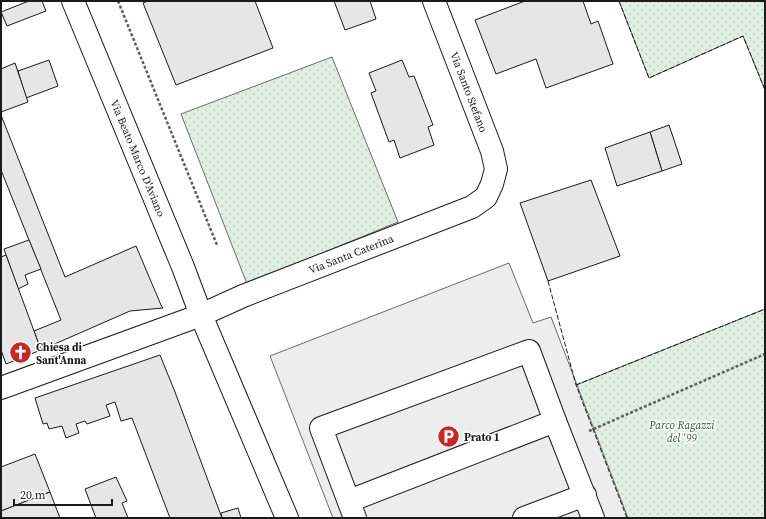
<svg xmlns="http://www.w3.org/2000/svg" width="766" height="519" font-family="'Source Serif 4',serif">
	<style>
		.park { fill: url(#park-dots); stroke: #6a6a6a }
		.parking { fill: #ededed; stroke: #6a6a6a }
		.building { fill: #e6e6e6; stroke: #1a1a1a }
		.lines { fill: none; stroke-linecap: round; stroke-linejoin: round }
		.minor-casing { stroke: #1a1a1a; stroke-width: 24 }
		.path { stroke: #5f5f5f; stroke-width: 2.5; stroke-dasharray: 3 2; stroke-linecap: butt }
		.minor { stroke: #fff; stroke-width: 22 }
		.fence { stroke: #1a1a1a; stroke-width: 1; stroke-dasharray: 5 2; stroke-linecap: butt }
		.labels { text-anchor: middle; stroke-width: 3; stroke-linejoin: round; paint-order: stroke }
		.street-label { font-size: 11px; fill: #1a1a1a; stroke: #fff }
		.poi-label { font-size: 11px; font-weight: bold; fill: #1a1a1a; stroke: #fff; text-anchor: start }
		.park-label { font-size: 11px; font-style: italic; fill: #2b5a34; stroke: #fff }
	</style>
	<defs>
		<pattern id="park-dots" width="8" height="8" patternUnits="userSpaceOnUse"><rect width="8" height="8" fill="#e0efe3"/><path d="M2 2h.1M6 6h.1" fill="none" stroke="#c0ccc2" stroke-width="1.8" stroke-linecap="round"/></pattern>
	</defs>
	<rect width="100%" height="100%" fill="#fff"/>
	<g class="park">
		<path d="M619,1h146v89l-22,-54 -94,42z"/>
		<path d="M332,57l66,165 -151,62 -66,-170z"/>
		<path d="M765,309v209h-138l-51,-133z"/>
	</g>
	<path class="parking" d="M509,263l24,60 18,-6 77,201h-295l-63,-162z"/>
	<g class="building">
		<path d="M29,1h13l4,10 -39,15 -6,-14z"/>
		<path d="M148,1h107l18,47 -97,37 -33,-82z"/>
		<path d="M334,1h36l6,18 -31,11z"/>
		<path d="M525,1h58l8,23 7,-3 15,43 -67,24 -10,-29 -40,15 -21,-54z"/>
		<path d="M49,60l9,26 -32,12 -8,-27z"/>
		<path d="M402,60l7,17 5,-1 19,49 -5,2 6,18 -34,13 -6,-18 -5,2 -18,-49 5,-2 -7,-18z"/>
		<path d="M15,63l13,39 -27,10v-43z"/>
		<path d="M1,115l64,162 71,-31 25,59 2,3 -33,3 -89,39 -7,-19 27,-11 -60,-150z"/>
		<path d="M669,125l13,39 -20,7 -12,-39z"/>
		<path d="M650,132l12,39 -45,15 -12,-38z"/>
		<path d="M591,180l29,76 -72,25 -28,-78z"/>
		<path d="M29,240l12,29 -16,6 3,9 -10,5 -14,-40z"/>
		<path d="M6,255l35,95 -35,14 -5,-14v-93z"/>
		<path d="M160,355l15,37 47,126h-52l-38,-100 -11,3 -6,-19 -9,3 4,11 -23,8 -2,-3 -9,3 3,9 -13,5 -4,-12 -13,3 -2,-6 -4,1 -8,-26z"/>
		<path d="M35,454l15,38 -49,19v-44z"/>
		<path d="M116,477l11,24 -5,2 6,15h-32l-11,-29z"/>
		<path d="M50,492l10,26h-59v-7z"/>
		<path d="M238,508l3,10h-19l-1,-5z"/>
	</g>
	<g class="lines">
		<defs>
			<g id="minor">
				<path id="s1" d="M73,1l110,266 18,48 86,203"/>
				<path id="s2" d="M1,388l200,-73 42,-19 229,-89 14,-10 6,-13 4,-15 -4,-18 -58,-150"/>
				<path d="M349,501l206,-80"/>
				<path d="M355,518l-34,-90 208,-77 26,70 38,97"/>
				<path d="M524,518l61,-23"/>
			</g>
		</defs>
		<use href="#minor" class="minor-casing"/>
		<g class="path">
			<path d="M118,1l99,244"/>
			<path d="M589,431l176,-77"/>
		</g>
		<use href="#minor" class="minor"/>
		<g class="fence">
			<path d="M619,1l30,77 94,-42 22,54"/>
			<path d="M548,281l28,104 51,133"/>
			<path d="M576,385l189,-76"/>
		</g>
	</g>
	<defs>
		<symbol id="church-disc" viewBox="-11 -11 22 22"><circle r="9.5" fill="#c62828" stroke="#fff"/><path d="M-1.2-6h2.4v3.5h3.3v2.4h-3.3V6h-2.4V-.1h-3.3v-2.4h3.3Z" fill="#fff"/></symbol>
		<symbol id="parking-disc" viewBox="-11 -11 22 22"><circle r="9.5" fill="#c62828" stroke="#fff"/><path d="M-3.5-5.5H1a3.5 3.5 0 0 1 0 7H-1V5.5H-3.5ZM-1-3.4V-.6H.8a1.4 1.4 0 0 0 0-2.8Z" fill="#fff"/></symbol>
	</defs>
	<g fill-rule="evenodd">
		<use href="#church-disc" x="8" y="340" width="25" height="25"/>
		<use href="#parking-disc" x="436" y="424" width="25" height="25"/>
	</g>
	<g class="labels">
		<g class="street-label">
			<text transform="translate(469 92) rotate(69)" y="4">Via Santo Stefano</text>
			<text dy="4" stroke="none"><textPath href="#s1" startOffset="170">Via Beato Marco D'Aviano</textPath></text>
			<text dy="4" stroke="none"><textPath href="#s2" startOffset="375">Via Santa Caterina</textPath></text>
		</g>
		<g class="poi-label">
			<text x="36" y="351">Chiesa di<tspan x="36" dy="13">Sant'Anna</tspan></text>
			<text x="464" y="441">Prato 1</text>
		</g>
		<g class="park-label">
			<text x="682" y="429">Parco Ragazzi<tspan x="682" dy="13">del '99</tspan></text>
		</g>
	</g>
	<rect width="766" height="519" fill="none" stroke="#1a1a1a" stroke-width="4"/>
	<path d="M14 499v6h98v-6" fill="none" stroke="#1a1a1a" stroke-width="2"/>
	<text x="20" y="499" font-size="12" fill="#1a1a1a" stroke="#ffffff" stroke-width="3" paint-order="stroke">20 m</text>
</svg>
